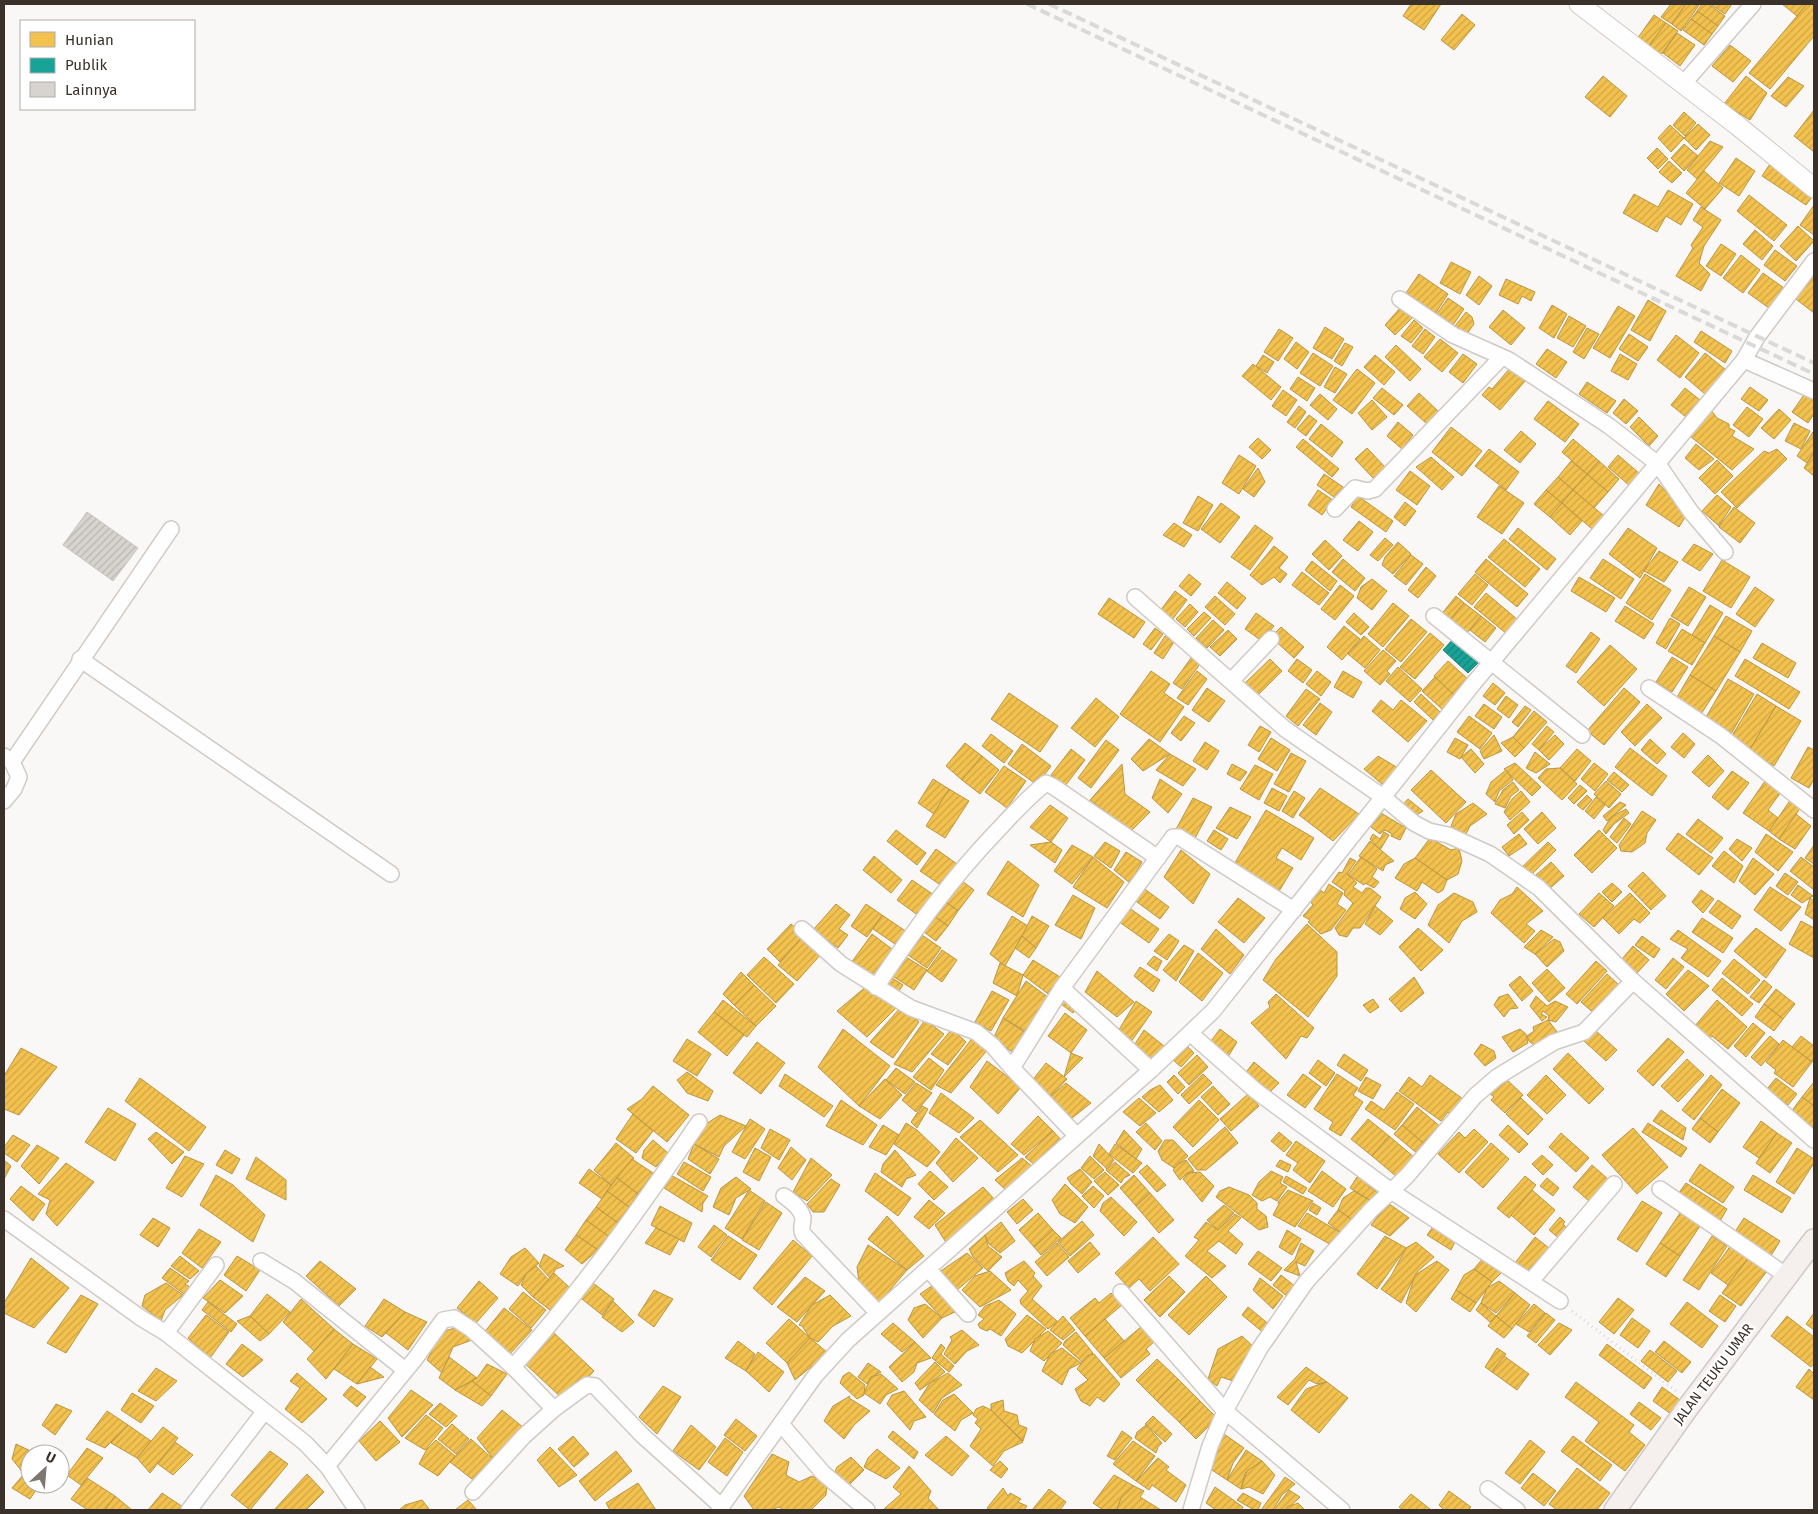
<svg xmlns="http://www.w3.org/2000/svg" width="1818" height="1514" font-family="'Fira Sans',sans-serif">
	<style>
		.homes { fill: url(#homes-hatch); stroke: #bb9643 }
		.public { fill: url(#public-hatch); stroke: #228177 }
		.building { fill: url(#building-hatch); stroke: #c8c4bf }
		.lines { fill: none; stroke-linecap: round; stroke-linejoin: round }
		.minor-casing { stroke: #cfcac6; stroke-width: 18 }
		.tertiary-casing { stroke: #cfcac6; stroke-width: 21 }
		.secondary-casing { stroke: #cfcac6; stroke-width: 24 }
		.path { stroke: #dad9d8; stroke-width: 3; stroke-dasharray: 1 4; stroke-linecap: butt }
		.minor { stroke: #fefefe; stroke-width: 15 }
		.tertiary { stroke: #fefefe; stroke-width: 19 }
		.secondary { stroke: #f5f0ee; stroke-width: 21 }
		.rail { stroke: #dad9d7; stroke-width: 4; stroke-dasharray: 10 5; stroke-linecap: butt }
		.labels { text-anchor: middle; stroke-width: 5; stroke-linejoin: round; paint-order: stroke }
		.street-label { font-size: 14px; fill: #3a322a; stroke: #fff }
	</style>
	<defs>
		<pattern id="homes-hatch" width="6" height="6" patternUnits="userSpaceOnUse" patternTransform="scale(1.25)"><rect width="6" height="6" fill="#f2c14e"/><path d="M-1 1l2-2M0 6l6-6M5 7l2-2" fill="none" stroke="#d0a644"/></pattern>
		<pattern id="public-hatch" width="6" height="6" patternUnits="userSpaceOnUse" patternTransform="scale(1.25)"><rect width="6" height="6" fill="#17a398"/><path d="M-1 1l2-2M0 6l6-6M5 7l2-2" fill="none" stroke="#16857c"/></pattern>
		<pattern id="building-hatch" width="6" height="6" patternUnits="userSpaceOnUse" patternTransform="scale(1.25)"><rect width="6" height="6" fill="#d7d3ce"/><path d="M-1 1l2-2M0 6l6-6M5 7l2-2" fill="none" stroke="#b9b6b1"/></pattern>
	</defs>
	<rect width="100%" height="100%" fill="#faf8f6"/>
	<g class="homes">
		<path d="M1411,4h30l-17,26 -21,-14z"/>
		<path d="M1671,4h15l-14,20 -11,-7z"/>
		<path d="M1686,4l13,1 -18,26 -9,-7z"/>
		<path d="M1702,4h6l17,12 -7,10 -21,-15z"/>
		<path d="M1710,4h22l-7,10z"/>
		<path d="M1782,4h25l-10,12z"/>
		<path d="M1807,4h7v32l-44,53 -21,-16z"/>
		<path d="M1697,11l21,15 -6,8 -21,-15z"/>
		<path d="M1462,14l13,11 -21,25 -13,-10z"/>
		<path d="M1654,15l12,8 -18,24 -11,-8z"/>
		<path d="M1691,19l21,15 -8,11 -21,-15z"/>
		<path d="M1666,23l12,8 -18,25 -12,-9z"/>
		<path d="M1677,33l18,12 -15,21 -17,-13z"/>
		<path d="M1730,45l21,16 -18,21 -21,-16z"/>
		<path d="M1603,76l24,20 -17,21 -25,-20z"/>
		<path d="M1746,76l21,17 -17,27 -26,-16z"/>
		<path d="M1788,77l16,9 -18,21 -15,-11z"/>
		<path d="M1814,110v42l-20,-16z"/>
		<path d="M1684,112l12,11 -11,13 -12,-11z"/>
		<path d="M1698,124l12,11 -14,15 -12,-12z"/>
		<path d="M1670,125l14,13 -13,14 -13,-14z"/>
		<path d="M1710,141l13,6 -26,32 -10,-9z"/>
		<path d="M1684,144l14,12 -14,15 -13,-13z"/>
		<path d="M1657,148l11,11 -10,10 -11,-11z"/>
		<path d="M1736,158l19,13 -16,25 -20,-13z"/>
		<path d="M1669,161l13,12 -10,10 -13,-11z"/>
		<path d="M1770,164l44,30 -8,11 -44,-29z"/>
		<path d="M1704,171l19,17 -18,21 -19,-16z"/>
		<path d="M1668,190l25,14 -12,21 -15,-9 -9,16 -34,-19 11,-19 24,13z"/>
		<path d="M1749,195l38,30 -13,16 -37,-30z"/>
		<path d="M1814,205v30l-14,-10z"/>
		<path d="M1701,207l20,13 -17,26 -5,17 11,11 -9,17 -25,-15 17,-28 -2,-3 12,-18 -10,-7z"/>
		<path d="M1798,226l16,15 -18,20 -16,-15z"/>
		<path d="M1755,230l18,16 -11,14 -19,-16z"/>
		<path d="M1721,244l15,10 -15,22 -15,-10z"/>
		<path d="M1775,250l22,16 -12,15 -21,-16z"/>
		<path d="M1741,255l19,15 -17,23 -20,-15z"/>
		<path d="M1451,262l20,10 -11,22 -20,-11z"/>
		<path d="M1814,271v42l-22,-17z"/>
		<path d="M1763,273l21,15 -15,20 -21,-15z"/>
		<path d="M1419,274l29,20 -12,19 -30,-20z"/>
		<path d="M1479,276l13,10 -13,19 -13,-10z"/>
		<path d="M1506,279l29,13 -4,9 -9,-5 -4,8 -19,-9z"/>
		<path d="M1448,298l16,11 -11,16 -16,-11z"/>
		<path d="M1648,300l18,11 -16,30 -19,-11z"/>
		<path d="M1552,305l15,9 -13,24 -15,-10z"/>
		<path d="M1618,306l17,10 -25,42 -17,-10z"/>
		<path d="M1401,307l11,11 -17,17 -10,-10z"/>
		<path d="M1503,310l22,18 -14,17 -22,-18z"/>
		<path d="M1466,312l6,5 2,7 -8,11 -11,-9z"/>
		<path d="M1569,316l17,10 -13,21 -16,-9z"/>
		<path d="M1414,320l9,8 -12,15 -10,-7z"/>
		<path d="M1325,327l19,12 -12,20 -19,-11z"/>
		<path d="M1587,328l12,6 -15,25 -11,-7z"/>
		<path d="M1279,329l14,9 -15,23 -14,-9z"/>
		<path d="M1425,329l10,8 -12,17 -11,-8z"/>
		<path d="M1701,331l31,20 -7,12 -31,-21z"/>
		<path d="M1629,334l19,13 -10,14 -19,-12z"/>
		<path d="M1676,335l23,18 -19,25 -23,-18z"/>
		<path d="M1440,339l18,14 -16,19 -18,-15z"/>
		<path d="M1296,342l13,10 -12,17 -13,-10z"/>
		<path d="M1345,343l8,4 -11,19 -8,-5z"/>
		<path d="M1396,345l25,24 -11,12 -25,-24z"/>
		<path d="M1547,349l20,13 -11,16 -20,-14z"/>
		<path d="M1313,353l20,13 -13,20 -20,-13z"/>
		<path d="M1705,353l21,17 -21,24 -20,-17z"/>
		<path d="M1463,354l14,10 -14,19 -14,-11z"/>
		<path d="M1620,354l17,10 -9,16 -17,-9z"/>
		<path d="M1263,355l11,7 -7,11 -11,-7z"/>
		<path d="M1375,355l20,17 -11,13 -20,-18z"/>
		<path d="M1253,364l28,23 -10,13 -29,-24z"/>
		<path d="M1335,367l12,7 -12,19 -11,-6z"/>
		<path d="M1511,367l15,13 -26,30 -18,-15 7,-8 3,2z"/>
		<path d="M1357,369l18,14 -23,31 -19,-14z"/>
		<path d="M1298,377l17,11 -8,13 -17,-12z"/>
		<path d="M1587,382l29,19 -9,12 -28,-19z"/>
		<path d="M1750,387l18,13 -9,11 -18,-12z"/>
		<path d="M1382,388l21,17 -9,10 -21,-17z"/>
		<path d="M1685,388l20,16 -14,17 -20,-16z"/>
		<path d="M1283,390l14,10 -11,16 -14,-10z"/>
		<path d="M1806,392l8,6v16l-6,9 -16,-11z"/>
		<path d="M1419,393l19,18 -11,13 -20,-18z"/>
		<path d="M1320,394l17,15 -9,11 -18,-15z"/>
		<path d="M1624,399l14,12 -12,13 -13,-11z"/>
		<path d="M1372,400l15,17 -15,13 -14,-17z"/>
		<path d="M1548,401l31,23 -14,18 -31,-23z"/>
		<path d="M1299,406l7,6 -11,16 -8,-6z"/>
		<path d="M1747,407l16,12 -14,18 -16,-12z"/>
		<path d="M1710,409l7,9 12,6v4l6,3 -3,5 22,13 -22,21 -42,-34z"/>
		<path d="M1779,409l12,11 -17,19 -13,-11z"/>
		<path d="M1309,415l8,6 -11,15 -9,-7z"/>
		<path d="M1639,417l19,19 -9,10 -19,-19z"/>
		<path d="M1398,422l15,13 -11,14 -15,-13z"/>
		<path d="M1794,423l16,8 -9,18 -16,-8z"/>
		<path d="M1321,424l22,18 -11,15 -23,-18z"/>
		<path d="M1451,427l31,24 -20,25 -30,-24z"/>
		<path d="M1521,431l15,13 -16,19 -16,-13z"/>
		<path d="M1813,432l1,20 -7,11 -10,-7z"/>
		<path d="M1258,438l13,12 -9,9 -13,-12z"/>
		<path d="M1303,439l36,30 -7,8 -36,-30z"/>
		<path d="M1573,439l26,22 -12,13 -25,-22z"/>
		<path d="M1696,444l18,15 -15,11 -14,-12z"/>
		<path d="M1367,448l18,19 -12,11 -18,-19z"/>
		<path d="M1489,449l30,23 -13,18 -31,-24z"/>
		<path d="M1777,449l10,10 -50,49 -16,-16 43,-41 5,2z"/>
		<path d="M1814,453v23l-10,-8z"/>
		<path d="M1239,455l17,11 -17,28 -17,-11z"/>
		<path d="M1618,455l22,19 -10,12 -22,-19z"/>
		<path d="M1431,457l23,20 -12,13 -26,-23z"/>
		<path d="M1717,460l16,16 -18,18 -16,-16z"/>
		<path d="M1571,461l16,13 -14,16 -15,-13z"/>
		<path d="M1599,461l20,18 -11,13 -21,-18z"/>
		<path d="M1258,468l7,14 -11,15 -11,-8z"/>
		<path d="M1410,471l20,15 -13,19 -21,-15z"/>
		<path d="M1324,474l22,15 -8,11 -21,-15z"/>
		<path d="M1587,474l21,18 -14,16 -21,-18z"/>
		<path d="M1558,477l15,13 -11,13 -16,-13z"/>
		<path d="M1659,484l28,30 -8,13 -33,-22z"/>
		<path d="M1499,486l25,17 -22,31 -25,-17z"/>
		<path d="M1318,490l15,10 -11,15 -14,-10z"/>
		<path d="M1546,490l16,13 -12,14 -16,-13z"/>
		<path d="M1573,490l31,26 -12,13 -30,-26z"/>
		<path d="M1717,495l14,12 -12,19 -17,-15z"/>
		<path d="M1198,496l15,9 -15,26 -15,-8z"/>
		<path d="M1358,496l35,25 -7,11 -35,-25z"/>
		<path d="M1405,502l11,9 -11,15 -11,-9z"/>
		<path d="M1221,503l19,14 -20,26 -19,-14z"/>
		<path d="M1562,503l20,18 -12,14 -20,-18z"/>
		<path d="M1734,507l21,16 -15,20 -21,-16z"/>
		<path d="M1359,521l14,11 -15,19 -15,-11z"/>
		<path d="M1174,523l18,12 -8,12 -21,-12z"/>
		<path d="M1255,525l18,13 -23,32 -19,-13z"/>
		<path d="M1518,528l38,31 -9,11 -38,-31z"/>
		<path d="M1628,528l29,20 -17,30 -31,-24z"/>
		<path d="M1385,538l8,7 -15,16 -8,-6z"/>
		<path d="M1504,539l36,30 -15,18 -37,-30z"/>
		<path d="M1325,540l17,16 -13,14 -17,-16z"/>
		<path d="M1398,542l13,12 -18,20 -11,-9 3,-8z"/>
		<path d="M1694,544l19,10 -13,17 -18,-11z"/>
		<path d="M1274,546l14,11 -9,11 8,6 -7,9 -6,-6 -12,8 -12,-10z"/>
		<path d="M1659,551l19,11 -14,20 -20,-11z"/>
		<path d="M1411,555l12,9 -17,21 -12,-9z"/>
		<path d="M1343,559l22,19 -10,13 -23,-19z"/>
		<path d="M1486,559l42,35 -11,13 -42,-35z"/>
		<path d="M1603,559l31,20 -13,20 -31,-21z"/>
		<path d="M1722,560l28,17 -19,31 -28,-17z"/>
		<path d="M1312,561l25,20 -7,10 -25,-21z"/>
		<path d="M1426,567l10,9 -18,22 -10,-8z"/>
		<path d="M1302,572l27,21 -10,12 -27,-20z"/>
		<path d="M1189,574l12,10 -10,12 -12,-10z"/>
		<path d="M1475,574l13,11 -16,20 -14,-11z"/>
		<path d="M1645,574l26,16 -19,30 -26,-17z"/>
		<path d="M1579,577l36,21 -9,14 -35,-21z"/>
		<path d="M1372,579l15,12 -15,19 -15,-12 4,-11z"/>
		<path d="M1227,582l19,16 -9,11 -19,-16z"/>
		<path d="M1340,585l14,11 -19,24 -14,-11z"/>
		<path d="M1689,587l17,10 -18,29 -17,-10z"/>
		<path d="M1755,587l19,13 -19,27 -19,-13z"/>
		<path d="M1175,591l12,9 -15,20 -12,-9z"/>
		<path d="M1486,593l32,27 -11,14 -33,-27z"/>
		<path d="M1215,596l20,18 -10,11 -20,-18z"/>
		<path d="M1456,596l8,7 -16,19 -8,-6z"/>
		<path d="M1109,598l36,24 -11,16 -36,-24z"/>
		<path d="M1393,603l16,13 -26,31 -15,-13z"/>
		<path d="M1464,603l17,13 -14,17 -17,-13z"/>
		<path d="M1190,604l8,8 -13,15 -9,-8z"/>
		<path d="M1710,605l13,8 -18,30 -13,-8z"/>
		<path d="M1625,606l29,18 -10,15 -29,-18z"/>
		<path d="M1204,612l7,6 -17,18 -7,-7z"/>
		<path d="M1256,613l18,13 -12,15 -17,-12z"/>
		<path d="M1354,613l15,14 -8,8 -15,-13z"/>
		<path d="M1481,616l15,12 -11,14 -15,-12z"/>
		<path d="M1726,616l26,15 -12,21 -26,-16z"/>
		<path d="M1670,618l10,6 -14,25 -10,-6z"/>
		<path d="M1411,619l16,13 -26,30 -16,-13z"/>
		<path d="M1213,620l11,10 -17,18 -11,-10z"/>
		<path d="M1344,626l16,13 -18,21 -15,-13z"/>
		<path d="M1281,627l23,20 -10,11 -23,-21z"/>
		<path d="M1155,628l8,6 -12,16 -8,-6z"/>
		<path d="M1682,629l23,14 -13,22 -24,-14z"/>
		<path d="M1228,630l9,9 -17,17 -10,-9z"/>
		<path d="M1591,632l9,7 -24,34 -10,-7z"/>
		<path d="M1430,633l14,12 -29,34 -15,-12z"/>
		<path d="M1165,636l9,6 -11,17 -9,-6z"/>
		<path d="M1364,636l16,14 -15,18 -17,-14z"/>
		<path d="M1714,636l26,16 -24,39 -26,-16z"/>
		<path d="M1762,643l34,20 -8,15 -35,-20z"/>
		<path d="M1610,645l27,24 -33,37 -27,-24z"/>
		<path d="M1383,650l13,11 -9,10 3,3 -10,11 -16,-14z"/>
		<path d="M1672,657l16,10 -16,25 -16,-10z"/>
		<path d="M1191,658l9,6 -18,25 -9,-6z"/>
		<path d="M1270,659l12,12 -27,27 -13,-12z"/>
		<path d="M1297,659l15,11 -9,13 -15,-12z"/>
		<path d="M1745,659l55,33 -11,17 -54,-33z"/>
		<path d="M1448,661l21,19 -14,16 -21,-20z"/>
		<path d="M1398,667l24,22 -12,13 -24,-21z"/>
		<path d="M1151,671l19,13 -6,9 20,14 -24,35 -40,-28z"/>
		<path d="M1197,671l10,8 -19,26 -11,-7z"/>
		<path d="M1317,671l14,11 -10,14 -15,-12z"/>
		<path d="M1343,671l19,11 -9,16 -19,-11z"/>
		<path d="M1690,675l26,16 -15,23 -25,-15z"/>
		<path d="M1435,677l20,19 -13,13 -20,-18z"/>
		<path d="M1728,679l26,15 -23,40 -26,-15z"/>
		<path d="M1493,683l12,10 -10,12 -12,-9z"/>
		<path d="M1207,688l18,13 -16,21 -17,-12z"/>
		<path d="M1624,688l16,14 -36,43 -17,-14z"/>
		<path d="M1306,689l14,10 -22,27 -12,-10z"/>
		<path d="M1009,693l49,33 -18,26 -49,-33z"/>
		<path d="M1421,694l19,18 -7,8 -19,-18z"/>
		<path d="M1757,694l19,12 -27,45 -19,-12z"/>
		<path d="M1506,696l12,9 -9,13 -12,-9z"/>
		<path d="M1096,698l23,19 -24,30 -24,-19z"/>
		<path d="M1381,700l12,10 8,-10 26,21 -19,21 -36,-31z"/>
		<path d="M1320,703l12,9 -16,23 -13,-10z"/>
		<path d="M1484,704l18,13 -8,12 -19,-13z"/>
		<path d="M1647,704l15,14 -27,28 -14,-14z"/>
		<path d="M1525,706l6,4 -13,17 -6,-5z"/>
		<path d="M1776,706l25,15 -27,45 -25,-15z"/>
		<path d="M1534,711l13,11 -23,26 -11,-11z"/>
		<path d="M1184,716l11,7 -14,18 -10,-8z"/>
		<path d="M1469,716l23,17 -12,16 -23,-17z"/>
		<path d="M1260,726l11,6 -12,20 -11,-7z"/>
		<path d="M1547,726l7,6 -15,18 -7,-6z"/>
		<path d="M1683,733l12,11 -11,14 -13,-11z"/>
		<path d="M991,734l22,17 -9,12 -22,-17z"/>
		<path d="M1494,735l8,16 -18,8 -4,-8z"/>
		<path d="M1555,735l9,9 -15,16 -10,-10z"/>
		<path d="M1513,737l11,11 -9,9 -14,-14z"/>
		<path d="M1271,738l19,12 -13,21 -19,-12z"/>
		<path d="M1455,738l13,7 -8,14 -13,-7z"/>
		<path d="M1149,739l21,15 -27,17 -12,-12z"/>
		<path d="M1650,739l16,15 -9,10 -16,-14z"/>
		<path d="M1106,740l13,10 -28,38 -13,-10z"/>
		<path d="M1205,742l14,9 -12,19 -14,-9z"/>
		<path d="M965,743l17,13 -20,24 -16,-14z"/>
		<path d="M1022,744l29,22 -14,19 -29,-21z"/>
		<path d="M1808,747l6,3v29l-5,9 -18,-10z"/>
		<path d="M1630,748l37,28 -15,20 -37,-29z"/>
		<path d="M1071,749l14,11 -20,26 -14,-11z"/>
		<path d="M1471,749l13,15 -9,9 -14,-16z"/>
		<path d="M1577,749l14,12 -16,20 -15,-13z"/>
		<path d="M1535,752l15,12 -14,9 -10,-5z"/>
		<path d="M1291,753l15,8 -17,31 -15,-8z"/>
		<path d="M1170,754l26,15 -13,17 -27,-16z"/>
		<path d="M1708,755l16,16 -15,16 -17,-15z"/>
		<path d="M982,756l17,14 -19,24 -18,-14z"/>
		<path d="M1378,756l20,12 -16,16 -18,-15z"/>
		<path d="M1515,763l26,24 -9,9 -28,-27z"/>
		<path d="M1594,763l14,11 -13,17 -14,-12z"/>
		<path d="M1122,764l3,30 25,18 -19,19 -41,-31z"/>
		<path d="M1232,764l15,8 -7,9 -13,-7z"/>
		<path d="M1255,765l18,9 -14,26 -19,-11z"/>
		<path d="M1004,766l22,15 -19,27 -22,-16z"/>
		<path d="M1560,768l17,16 -15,16 -24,-22 8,-9z"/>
		<path d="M1431,770l35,32 -20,21 -35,-33z"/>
		<path d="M1506,770l7,10 -14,11 -4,11 -9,-8 5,-12z"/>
		<path d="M1732,771l17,12 -21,27 -16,-13z"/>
		<path d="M1614,772l15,13 -7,7 -15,-12z"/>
		<path d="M933,779l16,10 -15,25 -16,-11z"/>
		<path d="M1160,779l22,15 -14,19 -16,-15z"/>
		<path d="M1606,781l15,13 -12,14 -15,-14z"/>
		<path d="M1765,781l16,11 -13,18 10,8 -9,13 -26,-18z"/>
		<path d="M1513,782l6,8 -8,6 -6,12 -10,-4 8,-14z"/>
		<path d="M1580,785l7,6 -13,13 -6,-6z"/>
		<path d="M1272,788l15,8 -8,15 -15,-8z"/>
		<path d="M1320,788l39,26 -26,27 -34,-26z"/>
		<path d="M949,789l20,12 -24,37 -19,-12z"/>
		<path d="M1294,791l11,7 -12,20 -11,-7z"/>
		<path d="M1521,791l9,11 -20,18 -6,-8 8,-13z"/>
		<path d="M1587,795l5,5 -9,10 -6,-5z"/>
		<path d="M1596,797l9,8 -11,14 -9,-8z"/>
		<path d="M1193,798l19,9 -17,31 -20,-7z"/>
		<path d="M1408,799l15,12 -10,6 -12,-10z"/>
		<path d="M1791,799l10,8 -22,32 -10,-8z"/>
		<path d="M1620,802l6,3 -19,16 -4,-5z"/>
		<path d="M1473,803l14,11 -17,12 -7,14 -14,-9 7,-17z"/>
		<path d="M1050,805l18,13 -17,24 -21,-15z"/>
		<path d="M1230,807l21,10 -14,22 -21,-11z"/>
		<path d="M1626,809l3,4 -15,11 -8,10 -3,-4 8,-13z"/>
		<path d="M1266,810l48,28 -13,22 -19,-12 -6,10 17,10 -15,25 -45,-27z"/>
		<path d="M1642,811l14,9 -9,13 -2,10 -13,9 -11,-1 -2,-6z"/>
		<path d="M1522,812l7,8 -15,14 -7,-9z"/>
		<path d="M1542,812l14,16 -18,16 -14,-15z"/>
		<path d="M1381,813l25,15 -6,12 -9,-4 1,-2 -7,-4 -5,4 -9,-7 3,-8 3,1z"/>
		<path d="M1796,814l15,12 -16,23 -16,-10z"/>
		<path d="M1624,818l7,6 -14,19 -7,-6z"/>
		<path d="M1698,819l25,19 -12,15 -25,-19z"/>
		<path d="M896,830l30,23 -9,12 -30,-24z"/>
		<path d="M1214,830l14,9 -7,11 -14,-9z"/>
		<path d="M1599,830l18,18 -25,25 -18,-18z"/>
		<path d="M1384,832l5,3 -9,15 -10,-11 3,-5 7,5z"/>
		<path d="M1678,833l35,25 -14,17 -33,-26z"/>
		<path d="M1519,834l8,10 -18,12 -7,-9z"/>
		<path d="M1766,834l27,18 -15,19 -23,-19z"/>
		<path d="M1430,838l21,12 8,-2 3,13 -4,13 -11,6 -32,-22z"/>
		<path d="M1737,839l15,9 -10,13 -13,-12z"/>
		<path d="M1370,841l24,20 -9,4 -2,6 -24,-15z"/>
		<path d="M1051,842l11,8 -7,13 -25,-18z"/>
		<path d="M1105,842l15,9 -9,17 -17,-12z"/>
		<path d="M1548,842l8,8 -28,28 -8,-9z"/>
		<path d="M1072,845l21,12 -21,27 -18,-13z"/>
		<path d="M1814,845v19l-9,-6z"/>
		<path d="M936,849l21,15 -15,22 -22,-15z"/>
		<path d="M1181,850l29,24 -17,30 -29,-27z"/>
		<path d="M1724,851l19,15 -9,17 -22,-17z"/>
		<path d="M1126,852l16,10 -12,21 -16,-13z"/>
		<path d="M874,856l28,24 -11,13 -28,-23z"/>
		<path d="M1093,857l31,25 -17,26 -34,-21z"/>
		<path d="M1361,857l16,12 -5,8 7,5 -5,6 -9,-5 -1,2 -16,-10z"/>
		<path d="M1801,857l13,10v23l-24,-19z"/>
		<path d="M1350,858l6,3 -9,13 10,9 -4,4 9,6 4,-5h4l11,9 -21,31h-7l-6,9 -8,-2 -4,-7 18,-25 -9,-8 1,-4 -13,-9 7,-10 3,1z"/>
		<path d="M1415,858l32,22 -4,10 -5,3 -16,-11 -5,9 -22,-13 9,-14z"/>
		<path d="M1753,858l21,16 -19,21 -16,-14z"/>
		<path d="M1008,861l31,24 -16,32 -36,-23z"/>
		<path d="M1551,862l13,14 -16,14 -12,-15z"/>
		<path d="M1643,872l23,24 -15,14 -23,-24z"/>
		<path d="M1785,873l13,9 -10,13 -12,-9z"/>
		<path d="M958,878l16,12 -16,21 -16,-12z"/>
		<path d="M912,880l22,15 -15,21 -22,-16z"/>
		<path d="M1612,883l10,9 -10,10 -10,-10z"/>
		<path d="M1329,884l14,9 -6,11 9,6 -15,20 -10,4 -13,-12 2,-2 -7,-4 10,-11 -3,-4 8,-13 6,5z"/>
		<path d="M1798,885l15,11 -11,7 -11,-8z"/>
		<path d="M1142,887l27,20 -9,12 -27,-20z"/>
		<path d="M1517,887l26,24 -17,13 9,7 -11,12 -33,-30 9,-13 12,-6z"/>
		<path d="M1770,887l31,20 -20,24 -27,-21z"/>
		<path d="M1701,890l13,9 -11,14 -11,-11z"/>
		<path d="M1415,892l12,12 -12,15 -15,-10 5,-11z"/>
		<path d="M1454,893l19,9 4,10 -15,9 -13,22 -21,-18 10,-20z"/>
		<path d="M1599,893l15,13 -20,21 -15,-13z"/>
		<path d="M1630,893l20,20 -10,10 -6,-4 -15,15 -16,-16z"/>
		<path d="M1073,895l22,13 -14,31 -26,-14z"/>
		<path d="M1238,898l27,20 -21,25 -26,-21z"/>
		<path d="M1810,898l4,3v19l-9,-6z"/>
		<path d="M942,899l16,12 -10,15 -17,-12z"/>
		<path d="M1718,900l23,16 -9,13 -23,-17z"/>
		<path d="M836,904l14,11 -11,14 9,6 -10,13 -25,-18z"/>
		<path d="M866,904l16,11 -15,22 -16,-11z"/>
		<path d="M1125,905l34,24 -10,14 -34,-24z"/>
		<path d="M1375,906l18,15 -13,14 -15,-11z"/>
		<path d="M931,914l17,12 -12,15 -16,-12z"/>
		<path d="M882,915l25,17 -9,14 -25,-17z"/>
		<path d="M1012,916l16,10 -23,40 -15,-12z"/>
		<path d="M1032,916l17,10 -13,22 -14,-12z"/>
		<path d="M1702,918l31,20 -10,15 -31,-21z"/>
		<path d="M1801,921l13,7v30l-25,-14z"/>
		<path d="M791,924l13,11 -24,27 -13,-13z"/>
		<path d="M1307,924l30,28v24l-29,41 -45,-37 13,-21z"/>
		<path d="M1418,928l25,22 -22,21 -22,-24z"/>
		<path d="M1756,928l30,22 -20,28 -32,-27z"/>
		<path d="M1216,929l28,26 -14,19 -29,-25z"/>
		<path d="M1541,930l12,7 -18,17 -11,-7z"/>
		<path d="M1678,930l43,31 -13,16 -27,-19 7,-9 -18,-10z"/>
		<path d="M916,931l25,17 -14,20 -25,-17z"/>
		<path d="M872,934l20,15 -20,29 -21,-15z"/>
		<path d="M1169,934l10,7 -12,19 -13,-9z"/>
		<path d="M804,935l19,17 -26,29 -19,-16z"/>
		<path d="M1022,936l14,12 -7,10 -14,-10z"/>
		<path d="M1642,936l18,13 -6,9 -19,-13z"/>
		<path d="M1554,939l6,3 4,9 -17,16 -12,-13z"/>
		<path d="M1184,945l10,6 -18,30 -13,-11z"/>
		<path d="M1633,946l16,14 -12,13 -15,-14z"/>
		<path d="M942,950l15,10 -15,22 -15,-11z"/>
		<path d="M1198,953l25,20 -21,28 -23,-19z"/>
		<path d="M901,954l26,16 -13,20 -26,-17z"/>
		<path d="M1154,956l8,5 -5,10 -10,-7z"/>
		<path d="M764,957l30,27 -18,19 -29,-28z"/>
		<path d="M1673,958l11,9 -18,22 -11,-9z"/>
		<path d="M1734,959l26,21 -12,14 -26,-21z"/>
		<path d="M1033,960l27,17 -9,19 -28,-21z"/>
		<path d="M1596,961l11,10 -30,33 -11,-10z"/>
		<path d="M1000,963l23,12 -6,21 -24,-13z"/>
		<path d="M1140,967l20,13 -7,12 -19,-16z"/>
		<path d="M1547,969l18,19 -16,14 -17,-19z"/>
		<path d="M1688,970l21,16 -25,25 -18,-17z"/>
		<path d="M1097,971l37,31 -17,15 -32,-25z"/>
		<path d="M741,972l13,13 -20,20 -11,-11z"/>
		<path d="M886,974l17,11 -7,10 -16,-11z"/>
		<path d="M1607,974l12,11 -2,2 3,3 -23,26 -16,-14z"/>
		<path d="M1520,976l13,15 -11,10 -13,-16z"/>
		<path d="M1414,977l10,16 -23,19 -12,-13z"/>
		<path d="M1722,978l31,26 -11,12 -30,-26z"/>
		<path d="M1764,980l8,7 -13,16 -9,-6z"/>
		<path d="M1026,981l23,17 -19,36 -27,-16z"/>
		<path d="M754,985l22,21 -20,20 -22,-21z"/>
		<path d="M868,985l31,20 -32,32 -30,-26z"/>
		<path d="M1776,989l19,15 -12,15 -19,-15z"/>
		<path d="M992,991l17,9 -18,31 -16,-9z"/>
		<path d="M1276,994l38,34 -7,10 -6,-2 -15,23 -35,-36 19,-16 -2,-5z"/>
		<path d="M1508,994l10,14 -8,1 -6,8 -10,-12 5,-8z"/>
		<path d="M1067,996l11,10 -5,7 -12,-9z"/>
		<path d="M1536,996l11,10 8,-5 13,6 -12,15 -8,-2 1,-4 -6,-5 -2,3 6,3 -5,4 -12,-15z"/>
		<path d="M1373,999l6,8 -9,6 -7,-8z"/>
		<path d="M723,1000l33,26 -9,11 -33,-25z"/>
		<path d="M1717,1000l30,27 -19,22 -16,-13 -4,4 -14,-13z"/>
		<path d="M1136,1001l16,11 -24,34 -11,-13z"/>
		<path d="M1764,1004l19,15 -9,12 -19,-14z"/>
		<path d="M901,1007l18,15 -26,36 -23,-16z"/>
		<path d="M714,1012l30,23 -17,21 -29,-24z"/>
		<path d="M1065,1013l22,17 -16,23 -23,-17z"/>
		<path d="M1003,1018l23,15 -9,22 -24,-16z"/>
		<path d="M925,1020l19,14 -32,38 -18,-8z"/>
		<path d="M1548,1020l13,17 -24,11 -8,-7 -2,-5 7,-5 -1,-4z"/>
		<path d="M1753,1023l12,10 -19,24 -12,-11z"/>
		<path d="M843,1029l47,37 -31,40 -41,-39z"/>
		<path d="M952,1029l14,13 -18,23 -17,-11z"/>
		<path d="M1220,1029l17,13 -11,18 -18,-15z"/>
		<path d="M1520,1029l6,5 2,9 -15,9 -11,-15z"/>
		<path d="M1144,1030l20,16 -15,17 -18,-13z"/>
		<path d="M1595,1030l22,20 -11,11 -22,-20z"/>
		<path d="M974,1036l15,12 -38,45 -15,-8z"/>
		<path d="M1770,1036l9,8 -18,22 -10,-9z"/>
		<path d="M1801,1036l13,10v12l-2,4 -20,-15z"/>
		<path d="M1668,1038l16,14 -31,34 -16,-15z"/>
		<path d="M687,1039l24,15 -14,22 -24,-15z"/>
		<path d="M1783,1040l29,22 -19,25 -19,-14 2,-3 -10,-8z"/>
		<path d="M757,1042l28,21 -24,31 -28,-21z"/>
		<path d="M1481,1044l13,7 2,7 -11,8 -11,-12z"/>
		<path d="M1186,1045l8,8 -13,14 -9,-8z"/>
		<path d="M21,1048l36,19 -38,48 -15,-6v-33z"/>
		<path d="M1071,1053l12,5 -19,19z"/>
		<path d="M1568,1053l36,36 -15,15 -36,-35z"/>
		<path d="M1344,1054l24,16 -7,11 -24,-16z"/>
		<path d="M1197,1055l11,12 -19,18 -11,-12z"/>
		<path d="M929,1058l15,12 -13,20 -18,-13z"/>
		<path d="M1687,1059l17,16 -26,27 -17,-16z"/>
		<path d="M1318,1060l17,13 -9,13 -17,-13z"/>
		<path d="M987,1061l34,26 -23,27 -28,-27z"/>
		<path d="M1254,1062l25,21 -12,12 -24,-19z"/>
		<path d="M1046,1063l21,16 -18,19 -18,-16z"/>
		<path d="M896,1068l19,14 -10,12 -19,-14z"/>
		<path d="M687,1072l26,19 -5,10 -21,-8 -10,-13z"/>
		<path d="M785,1074l48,32 -9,11 -45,-31z"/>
		<path d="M1203,1074l9,9 -23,21 -8,-9z"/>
		<path d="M1303,1074l18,13 -16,21 -18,-13z"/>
		<path d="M1337,1074l21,14 -5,7 10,7 -22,34 -12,-7 4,-7 -19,-13z"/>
		<path d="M1174,1075l11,12 -7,7 -11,-12z"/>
		<path d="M1430,1075l33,24 -11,16 -4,-3 -7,9 -42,-30 10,-14 13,10z"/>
		<path d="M1546,1075l20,20 -19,19 -20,-19z"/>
		<path d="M1711,1075l11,10 -28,35 -12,-10z"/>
		<path d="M1366,1077l15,8 -8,14 -15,-8z"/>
		<path d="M1504,1077l19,18 -18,18 -14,-13 3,-3 -5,-4z"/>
		<path d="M140,1078l66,49 -17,24 -64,-50z"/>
		<path d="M1776,1078l21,16 -9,11 -21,-16z"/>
		<path d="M885,1079l17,16 -22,24 -21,-13z"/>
		<path d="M1814,1082v24l-12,-9z"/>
		<path d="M916,1083l16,10 -16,19 -14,-12z"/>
		<path d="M1066,1083l25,20 -19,15 -23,-20z"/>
		<path d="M1160,1085l13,15 -14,12 -17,-15 8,-7z"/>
		<path d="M653,1086l36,29 -22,27 -40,-33 15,-10z"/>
		<path d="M1213,1086l17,18 -12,11 -17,-18z"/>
		<path d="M1722,1089l18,14 -22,29 -18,-14z"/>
		<path d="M1397,1092l17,12 -19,26 -30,-21 6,-8 13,9z"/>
		<path d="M941,1093l33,25 -15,15 -30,-20z"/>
		<path d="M1248,1094l11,12 -28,25 -11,-12z"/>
		<path d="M1802,1097l12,9v25l-23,-19z"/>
		<path d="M1139,1098l17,15 -16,13 -17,-14z"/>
		<path d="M1521,1098l22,21 -15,16 -22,-21z"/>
		<path d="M841,1100l36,25 -14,20 -37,-19z"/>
		<path d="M1199,1100l20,20 -26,27 -20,-20z"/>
		<path d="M922,1106l6,3 -11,19 -6,-6z"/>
		<path d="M1417,1107l25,21 -15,18 -25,-21z"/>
		<path d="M108,1108l28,16 -21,37 -30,-19z"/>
		<path d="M1661,1110l25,18 -3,12 -30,-19z"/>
		<path d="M633,1114l20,17 -17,22 -20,-14z"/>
		<path d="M720,1115l26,11 -22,20 -5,11 -25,-13 4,-15z"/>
		<path d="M1038,1116l15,15 -29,24 -13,-11z"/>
		<path d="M1700,1118l18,14 -8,11 -18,-14z"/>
		<path d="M750,1119l15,10 -20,30 -13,-7z"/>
		<path d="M1368,1119l21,17 -17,20 -21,-17z"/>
		<path d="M980,1120l38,35 -20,17 -38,-35z"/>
		<path d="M1761,1121l16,12 -18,25 -16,-11z"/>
		<path d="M906,1123l11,7 23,22 -13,15 -33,-23z"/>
		<path d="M1146,1123l16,18 -7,9 -19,-18z"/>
		<path d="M1648,1123l39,25 -6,9 -39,-25z"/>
		<path d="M883,1125l16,10 -13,20 -17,-8z"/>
		<path d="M1402,1125l25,21 -8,9 -25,-21z"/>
		<path d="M1508,1125l20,19 -9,9 -20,-18z"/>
		<path d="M1225,1127l13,16 -32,27h-9l-9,-11z"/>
		<path d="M1633,1128l35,39 -31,27 -35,-39z"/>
		<path d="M770,1129l20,11 -11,20 -18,-12z"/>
		<path d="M1474,1129l14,13 -29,31 -21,-19 21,-22 6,6z"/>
		<path d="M1124,1130l18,19 -6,10 -20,-16z"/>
		<path d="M1053,1131l10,11 -27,24 -11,-9z"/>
		<path d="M156,1132l28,20 -12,12 -24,-25z"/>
		<path d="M1279,1132l13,11 -8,9 -13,-11z"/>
		<path d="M1561,1133l28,25 -13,14 -27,-25z"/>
		<path d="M1777,1133l15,10 -22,30 -14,-10z"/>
		<path d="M13,1135l17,10 -13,17 -13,-9v-6z"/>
		<path d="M1389,1136l25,21 -17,20 -25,-21z"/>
		<path d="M956,1138l22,20 -25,24 -17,-19z"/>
		<path d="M653,1140l15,13 -12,14 -14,-9 2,-8z"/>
		<path d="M1165,1140h8l15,16 -14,12 -12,-8 -4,-9z"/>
		<path d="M1296,1141l29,20 -15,22 -17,-13 5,-7 -12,-8z"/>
		<path d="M616,1143l18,15 -23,27 -17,-15z"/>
		<path d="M1491,1143l18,16 -26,29 -18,-16z"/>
		<path d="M694,1144l25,15 -9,15 -22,-15z"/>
		<path d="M1099,1144l15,16 -7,9 -14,-13z"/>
		<path d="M1115,1144l27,19 -9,10 -24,-19z"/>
		<path d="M37,1145l22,13 -20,26 -18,-18z"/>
		<path d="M791,1147l15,13 -14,20 -14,-12z"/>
		<path d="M755,1148l16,9 -12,24 -16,-9z"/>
		<path d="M1797,1148l17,11v4l-20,31 -18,-12z"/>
		<path d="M225,1150l15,9 -8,15 -16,-9z"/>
		<path d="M895,1150l21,25 -10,4 -4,8 -21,-15 2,-8z"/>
		<path d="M1542,1155l11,10 -10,10 -11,-11z"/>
		<path d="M185,1156l19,8 -22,33 -16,-9z"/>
		<path d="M1090,1156l14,14 -10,9 -13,-11z"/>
		<path d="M256,1157l30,23v20l-40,-21z"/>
		<path d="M811,1158l21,17 -25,26 -14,-9z"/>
		<path d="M1022,1158l11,9 -26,24 -12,-11z"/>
		<path d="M632,1159l21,14 -15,21 -21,-16z"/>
		<path d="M4,1160l7,6 -7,13z"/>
		<path d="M1186,1160l8,11 -7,2 -7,7 -7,-10 5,-6z"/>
		<path d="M1280,1160l11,5 -3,7 -12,-6z"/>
		<path d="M684,1162l27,15 -8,14 -26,-17z"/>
		<path d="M1115,1162l15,13 -6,3 -3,5 -15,-13z"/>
		<path d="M66,1163l28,19 -37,44 -11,-12 4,-14 -12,-6z"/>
		<path d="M1700,1164l34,23 -11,16 -34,-22z"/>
		<path d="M1147,1165l19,20 -9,7 -18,-20z"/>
		<path d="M1592,1165l17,15 -19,22 -17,-15z"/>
		<path d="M589,1169l22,16 -9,14 -23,-16z"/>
		<path d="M1080,1169l12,13 -10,12 -11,-10 -4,-6z"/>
		<path d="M930,1171l18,16 -14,13 -16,-16z"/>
		<path d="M1271,1171l12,6 -3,6 7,4 -10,14 -7,-4 -8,4 -10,-6 7,-13z"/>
		<path d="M1322,1171l24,18 -13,18 -25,-16z"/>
		<path d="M1105,1172l14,13 -11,10 -14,-14z"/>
		<path d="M1200,1172l14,14 -12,16 -19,-23 5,-6z"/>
		<path d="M875,1173l36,25 -13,18 -33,-25z"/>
		<path d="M669,1174l39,22 -5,7 -1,9 -41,-26z"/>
		<path d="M216,1175l17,10 32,30 -12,27 -53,-37z"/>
		<path d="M1134,1175l16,18 -14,13 -16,-18z"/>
		<path d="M1753,1175l38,23 -9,15 -38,-23z"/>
		<path d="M1286,1176l21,12 -4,6 -20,-12z"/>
		<path d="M1525,1176l11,9 -27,33 -12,-10z"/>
		<path d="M736,1177l15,12 -15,9 -7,17 -16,-8 8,-19z"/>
		<path d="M1357,1177l11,5v4l7,4 2,3 -6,8 -21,-13z"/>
		<path d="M617,1178l21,16 -9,13 -22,-16z"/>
		<path d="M1547,1178l12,10 -6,8 -13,-10z"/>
		<path d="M831,1179l9,6 -16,27h-11l-6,-8z"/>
		<path d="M1686,1183l41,26 -7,12 -42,-27z"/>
		<path d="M1065,1184l23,23 -13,16 -15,-9 -8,-14z"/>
		<path d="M21,1186l24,18 -12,17 -23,-22z"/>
		<path d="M1093,1186l11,10 -10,12 -12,-12z"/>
		<path d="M983,1187l14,15 -50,42 -12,-19z"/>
		<path d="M1229,1187l20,8 8,8v6l9,7 2,11 -9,3 -43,-33 4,-6z"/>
		<path d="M749,1190l16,11 -23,38 -17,-11z"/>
		<path d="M1288,1190l25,11 -18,26 -22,-12 6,-11 -1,-2z"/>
		<path d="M1532,1190l23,20 -21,25 -23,-20z"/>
		<path d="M607,1191l22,16 -11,16 -22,-16z"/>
		<path d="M1354,1191l17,10 -17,20 -16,-11 5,-12z"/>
		<path d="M1150,1193l24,27 -15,13 -23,-27z"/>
		<path d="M1111,1197l26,25 -13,14 -24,-25 3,-8z"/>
		<path d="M1023,1199l10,11 -16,14 -10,-12z"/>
		<path d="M929,1200l16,13 -16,16 -15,-12z"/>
		<path d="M1642,1201l20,12 -25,39 -20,-13z"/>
		<path d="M766,1202l16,11 -23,37 -17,-10z"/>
		<path d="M1313,1203l8,5 -4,7 -8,-5z"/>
		<path d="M1388,1203l21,15 -19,18 -19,-11z"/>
		<path d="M1224,1205l10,8 -16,17 -11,-10z"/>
		<path d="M660,1206l32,17 -8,19 -33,-17z"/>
		<path d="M596,1207l22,16 -8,15 -24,-18z"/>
		<path d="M1338,1210l16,11 -11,13 -15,-11z"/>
		<path d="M1682,1210l20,13 -22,33 -20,-13z"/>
		<path d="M1038,1213l15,17 -19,17 -15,-17z"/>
		<path d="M1307,1213l36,21 -10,12 -35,-20z"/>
		<path d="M1235,1214l6,4 -13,13 15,13 -7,10 -17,-13 -12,10 19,15 -14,12 -27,-22 14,-16 -5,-3 12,-15 12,8z"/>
		<path d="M887,1216l37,40 -17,14 -39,-31z"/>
		<path d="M1560,1217l5,5 -2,2 5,5 -8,10 -11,-9z"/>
		<path d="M153,1218l17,10 -12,19 -18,-12z"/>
		<path d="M1744,1218l36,23 -11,18 -36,-24z"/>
		<path d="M586,1220l22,16 -10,14 -22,-15z"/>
		<path d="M1082,1221l12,14 -24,21 -12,-14z"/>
		<path d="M1001,1222l14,19 -15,12 -11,-9 -4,-9z"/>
		<path d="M1435,1224l22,13 -6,13 -24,-15z"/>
		<path d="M714,1225l13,10 -16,22 -13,-10z"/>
		<path d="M656,1228l23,11 -9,16 -25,-12z"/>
		<path d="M199,1229l22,13 -19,26 -20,-15z"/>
		<path d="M1053,1230l8,8 -20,17 -7,-8z"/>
		<path d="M1287,1230l14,9 -9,16 -13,-8z"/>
		<path d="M576,1235l22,15 -16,14 -17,-14z"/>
		<path d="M985,1235l3,11 14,11 -14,14 -15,-14 -4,-8z"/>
		<path d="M728,1236l29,19 -17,25 -29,-20z"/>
		<path d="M1385,1236l21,12 -29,41 -20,-15z"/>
		<path d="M1712,1236l15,10 -28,44 -16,-10z"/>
		<path d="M1153,1237l26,27 -29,27 -11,-12 -10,9 -14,-15z"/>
		<path d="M1535,1237l14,11 -20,26 -14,-11z"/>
		<path d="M793,1240l19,16 -40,49 -19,-17z"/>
		<path d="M1090,1242l10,12 -22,19 -10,-12z"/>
		<path d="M1416,1242l18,15 -17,15 -16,31 -20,-14 10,-13 15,-28z"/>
		<path d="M1057,1243l12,14 -22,19 -12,-14z"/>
		<path d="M1301,1243l13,8 -9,15 -9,-4 4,14 -16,-6 11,-11z"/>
		<path d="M1660,1243l20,13 -14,21 -20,-13z"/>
		<path d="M868,1245l39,25 -28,33 -19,-12 -3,-24z"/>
		<path d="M1731,1245l18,12 -21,28 -17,-12z"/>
		<path d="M525,1248l14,15 -13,11 -8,12 -18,-12 11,-17z"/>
		<path d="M1258,1251l24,17 -11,13 -23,-17z"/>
		<path d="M967,1253l16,15 -26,22 -19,-17z"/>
		<path d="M544,1254l20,12 -8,3 -6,9 -11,-12z"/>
		<path d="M180,1256l19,15 -9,8 -19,-13z"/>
		<path d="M237,1256l23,14 -14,21 -22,-16z"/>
		<path d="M1484,1257l19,14 -11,11 -18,-13z"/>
		<path d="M1749,1257l18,14 -26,35 -19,-13z"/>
		<path d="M31,1258l38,30 -35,40 -30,-15v-10z"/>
		<path d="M320,1261l36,28 -17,17 -33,-30z"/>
		<path d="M1024,1261l11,12 -2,3 9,10 -10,13 26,23 -10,7 -27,-25 -1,-4 8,-9 -10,-11 -4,6 -6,-5 -3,-8z"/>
		<path d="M1437,1261l12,9 -33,42 -10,-9 9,-28z"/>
		<path d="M536,1266l13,14 -16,17 -12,-12 5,-11z"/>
		<path d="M170,1268l19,13 -4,3 5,3 -6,7 -22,-16z"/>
		<path d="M1474,1269l18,13 -16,21 -20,-13 8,-15z"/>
		<path d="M990,1271l21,19 -31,17 -18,-17 13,-14z"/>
		<path d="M554,1273l16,15 -20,22 -17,-13z"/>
		<path d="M1281,1275l15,12 -8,10 -15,-12z"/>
		<path d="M1169,1276l16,16 -25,25 -16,-17z"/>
		<path d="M1206,1276l21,21 -38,38 -21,-20z"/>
		<path d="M805,1277l20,14 -28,31 -20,-15z"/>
		<path d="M1260,1278l23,18 -10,13 -20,-19z"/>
		<path d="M220,1280l23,16 -18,17 -22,-15z"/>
		<path d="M589,1280l25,19 -12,16 -25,-20z"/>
		<path d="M479,1281l19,17 -22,25 -19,-15z"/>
		<path d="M1499,1281l16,12 -19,20 -15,-10 6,-15z"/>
		<path d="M166,1283l17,12 -18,15 -4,11 -19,-15 3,-11z"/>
		<path d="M936,1283l21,28 -15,7 -22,-24z"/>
		<path d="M654,1290l19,9 -19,28 -16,-12z"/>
		<path d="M1456,1290l20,13 -6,9 -19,-13z"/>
		<path d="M523,1292l23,18 -15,18 -22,-19z"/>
		<path d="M1111,1293l11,12 -37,31 -15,-18 25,-20 4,5z"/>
		<path d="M1515,1293l15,12 -18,24 -16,-13z"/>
		<path d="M267,1294l23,18 -21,22 -19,-18z"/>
		<path d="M81,1295l17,9 -32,49 -19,-10z"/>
		<path d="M830,1295l21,21 -18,10 -15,16 -8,-4 -8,-12 -3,-1 13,-20z"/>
		<path d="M1720,1295l16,11 -11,16 -16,-11z"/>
		<path d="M1618,1298l16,12 -20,24 -15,-12z"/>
		<path d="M301,1299l33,30 -20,22 -31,-29z"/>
		<path d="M384,1299l21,13 -23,25 -17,-11z"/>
		<path d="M999,1300l17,14 -15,22 -11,-7 -3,2 -7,-3 -2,-4 6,-5 -6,-4 7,-9z"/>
		<path d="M613,1301l21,21 -12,10 -20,-15z"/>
		<path d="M208,1302l29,22 -6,8 -29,-22z"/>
		<path d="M1687,1302l31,24 -16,22 -32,-24z"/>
		<path d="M1481,1303l15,13 -6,6 -14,-12z"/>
		<path d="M925,1304l17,14 -19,20 -15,-18 6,-12z"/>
		<path d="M1534,1304l11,9 -16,19 -13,-8z"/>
		<path d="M1248,1307l23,19 -6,8 -23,-19z"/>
		<path d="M504,1308l28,22 -24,26 -26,-21z"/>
		<path d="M405,1312l22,10 -19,28 -22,-17z"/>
		<path d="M1546,1313l9,7 -19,23 -9,-7z"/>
		<path d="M1814,1313v17l-8,-6z"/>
		<path d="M206,1315l23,17 -19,26 -22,-20z"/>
		<path d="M1027,1315l19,14 -24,24 -14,-7 -3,-7z"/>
		<path d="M250,1316l19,18 -9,7 -23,-20z"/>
		<path d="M1063,1316l12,14 -12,10 -13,-10z"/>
		<path d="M1496,1316l16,13 -8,9 -16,-12z"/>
		<path d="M1787,1316l27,21v26l-3,4 -40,-31z"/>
		<path d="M1632,1318l18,13 -12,17 -18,-13z"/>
		<path d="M789,1319l21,19 -23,25 -21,-20z"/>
		<path d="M1105,1319l19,22 -20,17 -19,-22z"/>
		<path d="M893,1323l22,19 -13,10 -21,-18z"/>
		<path d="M1559,1323l13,7 -22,25 -12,-10z"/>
		<path d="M1142,1326l13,15 -9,8 4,5 -29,24 -17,-20z"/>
		<path d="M455,1328l17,12 -19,7 -11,26 -15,-13 14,-28z"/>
		<path d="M334,1329l19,15 -27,35 -19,-20z"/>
		<path d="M551,1330l43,41 -29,30 -44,-41z"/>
		<path d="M962,1330l17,15 -12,6 -12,13 -11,-10 8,-14 -2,-3z"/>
		<path d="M1048,1331l14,12 -18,18 -14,-10 5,-12z"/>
		<path d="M1076,1332l17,21 -11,9 -19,-17 2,-4z"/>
		<path d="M1242,1336l14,13 -19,37 -4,-5 -12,-4 -4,9 -9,-7 10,-30z"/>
		<path d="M810,1338l18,15 -33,27 -8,-17z"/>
		<path d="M738,1341l17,13 -9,17 -21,-13z"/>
		<path d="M1664,1341l27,21 -9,11 -27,-21z"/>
		<path d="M915,1342l16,16 -14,5 -3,9 -12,10 -13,-15z"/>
		<path d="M242,1344l21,16 -20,17 -17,-13z"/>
		<path d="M353,1344l24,15 -20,25 -23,-15z"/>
		<path d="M941,1344l4,4 -4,6 13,12 -5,6 -17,-14z"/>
		<path d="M1607,1344l45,34 -8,11 -45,-34z"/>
		<path d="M1062,1348l19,15 -12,6 -7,16 -20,-14 8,-17z"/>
		<path d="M1497,1348l9,6 -14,18 -7,-5z"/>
		<path d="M1650,1350l27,21 -9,11 -27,-21z"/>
		<path d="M758,1352l26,20 -15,20 -23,-21z"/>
		<path d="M1094,1354l26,30 -16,18 -7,-5 -7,9 -9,-5 -6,-12 13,-9 -11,-11 10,-13z"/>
		<path d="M1504,1356l25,18 -12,16 -25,-18z"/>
		<path d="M449,1357l28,21 -22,12 -16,-12z"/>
		<path d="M1157,1359l21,20 -21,22 -21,-21z"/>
		<path d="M935,1362l10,10 -25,18 -5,-7z"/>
		<path d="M868,1363l13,9 -10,5 -4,7 -9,-7z"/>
		<path d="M487,1364l20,10 -16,22 -19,-15 5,-3z"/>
		<path d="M370,1367l14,10 -27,7z"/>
		<path d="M1306,1367l21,15 -10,2 -8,-4 -21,25 -11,-8z"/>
		<path d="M156,1368l21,13 -21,20 -18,-10z"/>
		<path d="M1809,1369l5,5v26l-18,-13z"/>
		<path d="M849,1372l16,13 -1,10 -7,4 -17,-16 3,-7z"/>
		<path d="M297,1373l30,26 -25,24 -17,-14 15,-21 -10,-7z"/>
		<path d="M948,1373l14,12 -20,13 -9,15 -14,-13 11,-17z"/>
		<path d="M881,1374l17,15 -12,6 -6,9 -16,-11 7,-16z"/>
		<path d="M1178,1379l22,22 -21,21 -22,-21z"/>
		<path d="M472,1381l19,15 -9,10 -27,-16z"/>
		<path d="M1327,1382l21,16 -29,35 -28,-23 15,-21z"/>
		<path d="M1576,1382l58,43 -5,7 16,13 -20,26 -40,-30 14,-19 -34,-25z"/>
		<path d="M351,1386l15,11 -9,10 -14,-12z"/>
		<path d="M663,1386l18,11 -24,37 -18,-17z"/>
		<path d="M1662,1387l18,13 -9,14 -18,-13z"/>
		<path d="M411,1390l22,15 -31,32 -14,-19z"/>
		<path d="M904,1391l22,26 -12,4 -4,9 -23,-26 5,-9z"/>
		<path d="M132,1393l22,13 -13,17 -20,-13z"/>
		<path d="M954,1394l19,19 -12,7 -6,11 -21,-17 9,-14z"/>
		<path d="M850,1396l-1,2 21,13 -16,14 -10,14 -20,-18 9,-15z"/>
		<path d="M1003,1400l1,11 13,4 2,10 8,3 -4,13 -32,-31v-6z"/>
		<path d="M1200,1401l17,17 -21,21 -17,-17z"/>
		<path d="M1639,1402l22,16 -10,12 -21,-16z"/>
		<path d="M440,1403l17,13 -11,11 -17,-13z"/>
		<path d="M56,1404l16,7 -17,24 -13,-10z"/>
		<path d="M983,1406l8,4 32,32 -19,9 -11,15 -23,-20 11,-17 -6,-6 3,-4 -5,-4 3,-6z"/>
		<path d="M502,1410l22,18 -29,33 -18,-23z"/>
		<path d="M107,1411l21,14 -23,23 -19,-9z"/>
		<path d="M426,1415l17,13 -18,22 -20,-12z"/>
		<path d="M1153,1416l19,18 -7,8 -20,-18z"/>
		<path d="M736,1419l21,17 -12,15 -21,-16z"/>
		<path d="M380,1421l20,21 -24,19 -17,-20z"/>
		<path d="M452,1424l17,15 -13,15 -18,-15z"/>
		<path d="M128,1425l23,16 -14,17 -26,-15z"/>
		<path d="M691,1425l25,22 -17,23 -26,-19z"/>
		<path d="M1146,1425l16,18 -4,4 -2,6 -21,-15 2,-6z"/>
		<path d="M163,1427l15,11 -28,35 -13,-15z"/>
		<path d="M893,1431l25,21 -4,7 -26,-22z"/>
		<path d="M1122,1431l10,7 -17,22 -8,-4z"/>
		<path d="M1224,1434l20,14 -11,15 -6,17 -15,-10 1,-18z"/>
		<path d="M573,1436l16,18 -15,13 -16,-18z"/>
		<path d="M946,1436l23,20 -17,20 -27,-21z"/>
		<path d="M1573,1436l20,15 -12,15 -20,-15z"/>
		<path d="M725,1438l18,14 -16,24 -19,-14z"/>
		<path d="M471,1439l24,22 -18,22 -27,-21z"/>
		<path d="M436,1440l19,16 -17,20 -19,-12 8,-15z"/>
		<path d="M1530,1440l15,12 -25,32 -15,-11z"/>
		<path d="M1133,1441l22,15 -19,25 -23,-17z"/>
		<path d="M175,1442l18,13 -20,20 -15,-11z"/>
		<path d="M16,1444l21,10h-7v30h10l-10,15 -18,-11 12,-14 -12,-15z"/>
		<path d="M550,1447l27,28 -18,12 -22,-27z"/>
		<path d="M87,1448l16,10 -22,27 -14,-10z"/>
		<path d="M877,1449l23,19 -14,11 -22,-12 4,-9z"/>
		<path d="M1246,1450l16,11 -17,12 -4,16 -14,-9z"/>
		<path d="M270,1451l18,13 -38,46 -19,-15z"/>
		<path d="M616,1451l16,20 -37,30 -16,-20z"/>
		<path d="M1593,1451l19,14 -12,16 -19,-15z"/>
		<path d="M772,1454l17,8 -3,13 13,7 13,-6 15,9 -1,10 -15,15h-27l-5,-3 -8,3h-17l-10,-14z"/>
		<path d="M851,1457l13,13 -18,18 -13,-12 4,-9z"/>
		<path d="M1158,1458l11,9 -3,3 20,15 -10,17 -24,-17 -3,5 -13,-9z"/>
		<path d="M1000,1461l8,8 -7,9 -11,-8z"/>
		<path d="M1262,1461l13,14 -12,19 -14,-7 -8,2 6,-18z"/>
		<path d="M909,1466l22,25 -3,7 11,12h-16l-1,-2 -2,2 -36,-1 17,-15 -8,-7z"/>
		<path d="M1577,1468l33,25 -13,17h-40l-8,-6z"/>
		<path d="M1533,1473l23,18 -12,15 -23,-18z"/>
		<path d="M307,1474l17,18 -18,18h-32z"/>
		<path d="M1114,1475l20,11 -13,12 -4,12h-14l-10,-7z"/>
		<path d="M1285,1477l10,7 -13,11 -9,15h-12z"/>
		<path d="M87,1478l28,18 -10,14h-17l-17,-11z"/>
		<path d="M638,1483l18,27h-46l-4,-7z"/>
		<path d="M1134,1486l10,5 -4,6 21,13h-44l4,-12z"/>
		<path d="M1215,1487l28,20 -2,3h-25l-10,-7z"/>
		<path d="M1003,1488l5,8 2,-3 11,6 -3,3 9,4 -3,4h-34l-3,-2z"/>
		<path d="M1049,1489l17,13 -6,8h-28z"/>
		<path d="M1289,1490l11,7 -14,13h-12z"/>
		<path d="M1449,1491l22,16 -3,3h-24l-5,-5z"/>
		<path d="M162,1493l21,14 -3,3h-32z"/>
		<path d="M1243,1493l18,10 -3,7h-4l-17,-10z"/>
		<path d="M1411,1494l19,15 -1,1h-26l-4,-3z"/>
		<path d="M115,1496l17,14h-27z"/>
		<path d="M422,1500l8,10h-31l6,-5z"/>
		<path d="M468,1500l9,10h-22z"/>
		<path d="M1298,1503l7,7h-19l1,-3z"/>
	</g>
	<path class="public" d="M1454,638l26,23 -12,12 -25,-23z"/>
	<path class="building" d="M87,512l51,36 -25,33 -50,-36z"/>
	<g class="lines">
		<defs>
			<g id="minor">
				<path d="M1683,84l70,-80"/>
				<path d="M1400,299l53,36 56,25 100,66 49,38 33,48 34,40"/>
				<path d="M1744,360l70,31"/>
				<path d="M1335,509l20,-21 13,3 7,-2 127,-132"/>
				<path d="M1135,597l150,132 98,68 31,26 15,8 19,4 42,19 49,34 94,93 181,159"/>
				<path d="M1434,616l148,119"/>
				<path d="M80,659l311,215"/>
				<path d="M1232,680l39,-41"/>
				<path d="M1649,688l72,48 93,74"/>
				<path d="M12,762l159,-233"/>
				<path d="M4,801l10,-12 5,-12 -7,-15 -8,-6"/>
				<path d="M802,929l39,35 70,44 65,24 17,14 19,22 65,68"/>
				<path d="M876,987c37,-55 74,-107 120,-155 16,-17 31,-34 50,-49l8,4 104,71"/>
				<path d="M1062,988l89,82"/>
				<path d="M1190,1033l66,58 135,100 169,110"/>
				<path d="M1012,1068l50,-80 111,-151h6l115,73"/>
				<path d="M1660,1189l127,87"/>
				<path d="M784,1196c8,6 17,12 19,22 0,7 -3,10 0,16l75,79"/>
				<path d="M4,1219l137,99 25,15 139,110 22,23 30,44"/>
				<path d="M261,1261l33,20 111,89"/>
				<path d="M928,1269l40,45"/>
				<path d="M1531,1281l83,-97"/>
				<path d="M1121,1292l104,119 117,99"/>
				<path d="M166,1333l50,-68"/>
				<path d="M513,1367c69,-77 128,-160 186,-245"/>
				<path d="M781,1424l42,49 44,37"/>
				<path d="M327,1466l88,-107 28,-39 11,-2 17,11 42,38 41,42 33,-24 8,1 48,50 79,71"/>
				<path d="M1488,1489l29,21"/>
				<path d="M473,1492l51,-56 30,-27"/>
				<path d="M189,1510l75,-98"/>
				<path d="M719,1510l96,-134 33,-36 303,-270 62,-59 260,-327 271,-324 13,-23 57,-76"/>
				<path d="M1191,1510l19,-64 15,-35 35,-63 46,-66 65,-72 36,-34 68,-80 22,-19 57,-35 30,-10 49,-51"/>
			</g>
			<path id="tertiary" d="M1579,4l159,122 76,62"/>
			<path id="secondary" d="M1615,1510l71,-100 128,-170"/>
		</defs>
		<use href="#minor" class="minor-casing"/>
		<use href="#tertiary" class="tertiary-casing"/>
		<use href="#secondary" class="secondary-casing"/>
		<path class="path" d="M1572,1311l104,80"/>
		<use href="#minor" class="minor"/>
		<use href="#tertiary" class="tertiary"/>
		<use href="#secondary" class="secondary"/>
		<g class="rail">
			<path d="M1027,4l787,370"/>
			<path d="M1049,4l765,359"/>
		</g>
	</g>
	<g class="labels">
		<g class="street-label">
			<text transform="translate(1713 1374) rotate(-53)" y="5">JALAN TEUKU UMAR</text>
		</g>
	</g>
	<rect width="1818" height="1514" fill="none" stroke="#3a322a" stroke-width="10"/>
	<rect x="20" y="20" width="175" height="90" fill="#ffffff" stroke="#b0adaa"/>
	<rect x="30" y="32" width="25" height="15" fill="#f2c14e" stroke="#b0adaa"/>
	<text x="65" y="45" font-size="15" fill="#3a322a">Hunian</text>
	<rect x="30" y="58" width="25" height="15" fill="#17a398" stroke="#b0adaa"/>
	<text x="65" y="70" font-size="15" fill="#3a322a">Publik</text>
	<rect x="30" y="82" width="25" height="15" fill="#d7d3ce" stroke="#b0adaa"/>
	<text x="65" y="95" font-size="15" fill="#3a322a">Lainnya</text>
	<g transform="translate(45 1469) rotate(26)"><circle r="24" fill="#ffffff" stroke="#b0adaa"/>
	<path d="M0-4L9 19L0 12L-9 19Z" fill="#7d7771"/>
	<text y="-8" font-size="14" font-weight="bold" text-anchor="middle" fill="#3a322a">U</text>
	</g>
</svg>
